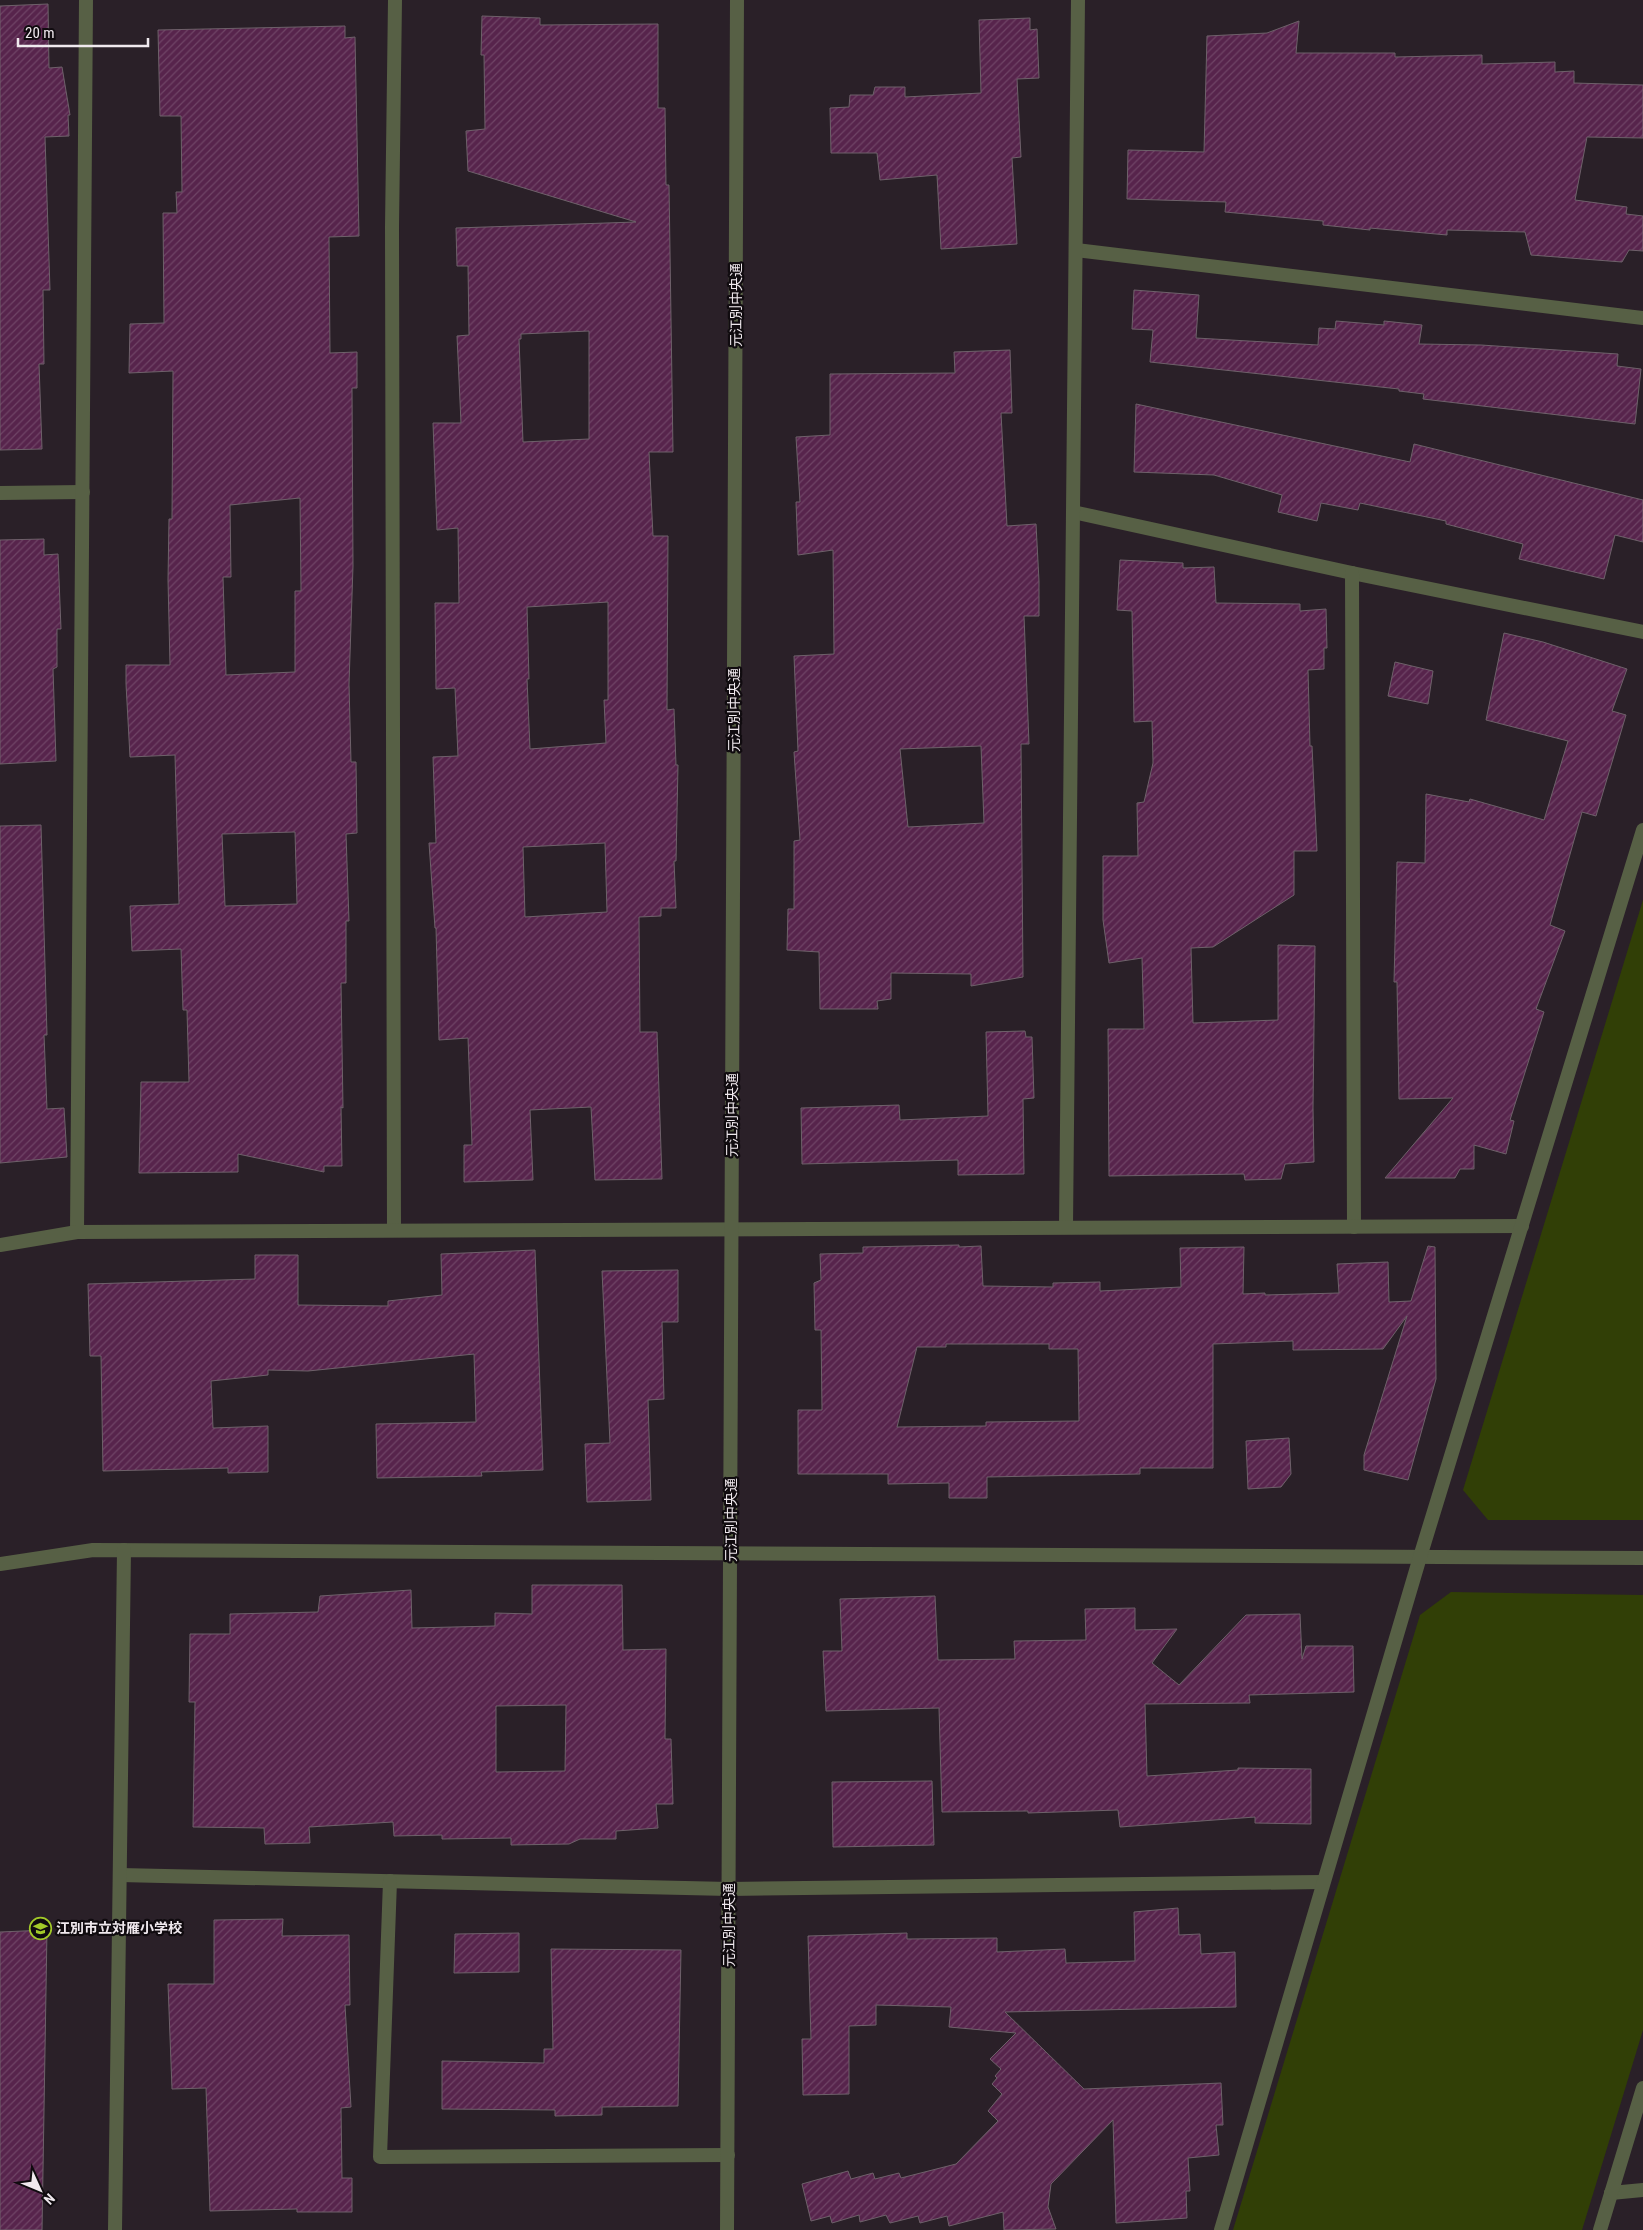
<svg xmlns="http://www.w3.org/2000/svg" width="1643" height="2230" font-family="'Roboto Condensed','Noto Sans JP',sans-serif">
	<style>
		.grass { fill: #313f06 }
		.building { fill: url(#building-hatch); stroke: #6e616a; fill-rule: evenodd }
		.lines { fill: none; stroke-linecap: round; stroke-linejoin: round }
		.minor { stroke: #576045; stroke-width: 14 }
		.labels { text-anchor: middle; stroke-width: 4.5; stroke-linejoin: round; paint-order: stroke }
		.street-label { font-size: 14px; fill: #f0e9ee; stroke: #100b0f }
		.poi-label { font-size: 14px; font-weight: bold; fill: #f0e9ee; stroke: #100b0f; text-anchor: start }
	</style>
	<defs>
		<pattern id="building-hatch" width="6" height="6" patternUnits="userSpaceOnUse" patternTransform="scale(1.25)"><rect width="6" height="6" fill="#57244c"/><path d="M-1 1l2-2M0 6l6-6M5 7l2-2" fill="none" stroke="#6f4466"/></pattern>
	</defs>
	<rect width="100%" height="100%" fill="#2a2028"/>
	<g class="grass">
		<path d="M1643,900v620h-155l-25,-30z"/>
		<path d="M1451,1592l192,3v435l-61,200h-349l187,-615z"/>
	</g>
	<g class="building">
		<path d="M48,4l1,64 13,-1 8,48h-2l1,21 -24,1 5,153h-7l1,74h-5l3,85 -42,1v-444z"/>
		<path d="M482,16l58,2v7l118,-1v84h7l1,77h3l4,267h-24l4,84h15l-1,174 7,-1 2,56h2l-2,96h-2l2,47h-15v8l-22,1 1,115h17l5,147 -67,1 -4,-73 -61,3 3,70 -69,2v-37h8l-4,-107 -29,2 -3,-112h-1l-6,-85h7l-3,-86 25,-1 -3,-68 -19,1 -1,-86h24l-1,-75 -21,2 -4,-107h28l-4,-87 12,-1 -1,-69h-11l-1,-38 180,-6 -168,-51 -2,-40 19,-2 -1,-74h-3zM589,331v108l-66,3 -4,-103h2v-5zM608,602v98h-4l2,43 -76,6 -3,-70h2l-2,-72zM605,843l2,69 -82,5 -2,-70z"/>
		<path d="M1030,18v12l7,-1 2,49 -22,1 4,78 -9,1 5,86 -76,5 -4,-74 -57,5 -3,-27h-46l-1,-45 19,-1 1,-12h23l2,-8h30v10l76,-4 -2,-73z"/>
		<path d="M1299,21l-3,32h99v4l87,-2v9l73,-2v10l19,-1v12l69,2v53l-56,-1 -12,63 52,7 -1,7 17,2v35l-14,-1 -7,12 -91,-7 -6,-23 -78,-2v5l-77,-7v2l-47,-5v-4l-98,-9 1,-10 -99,-3 1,-49 76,2 3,-116 60,-3z"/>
		<path d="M345,26v12l10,-1 4,199 -30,1 1,116 27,-1v36h-5l1,178 -4,118 2,78h5l1,71 -11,1 3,87h-3v62h-5l2,125 -2,-1 1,59h-18v6l-86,-18v18l-99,1 2,-91h48l-2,-72h-4l-2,-61 -49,2 -2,-45 49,-2 -4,-149 -45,2 -4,-73v-19h44l-2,-85 1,-61h3l1,-148 -44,2 1,-49 34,-1 -1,-110h14l-1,-21h6l-1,-76h-21l-2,-86zM300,498l1,93h-6v81l-69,3 -3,-98h8l-1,-72zM295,832l2,72 -72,2 -3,-72z"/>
		<path d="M1134,290l65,5 -3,43 122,7 1,-17 16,1 1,-8 48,4v-4l38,4 -3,19 62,1 137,9 -1,12 24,3 -6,55 -212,-25 1,-5 -25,-3v-2l-249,-27 3,-32 -21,-1z"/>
		<path d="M1010,350l2,63h-11l6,113 29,-2 3,57v35h-15l5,128h-8l2,233 -52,9v-12l-80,-1v26l-14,2 1,8h-58l-1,-57 -32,-2 1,-41h6v-68l6,-1 -6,-88 4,-1 -4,-95 40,-2 -1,-104 -35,5 -2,-53h4l-4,-65 34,-2v-61l125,-1 -1,-21zM981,746l3,77 -76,4 -8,-78z"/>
		<path d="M1136,404l274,58 4,-18 229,56v42l-28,-7 -11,44 -85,-20 4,-15 -77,-20v-3l-86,-18 -2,7 -37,-7 -4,18 -39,-9 4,-17 -68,-20 -80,-3z"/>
		<path d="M44,539v16l14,-1 3,75h-4v38l-4,2 3,92 -56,3v-224z"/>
		<path d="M1120,560l63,3v5l31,-1 2,36 84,1v7l26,-2 1,39h-3v21l-16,1 2,76h2l5,105h-23v44l-81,52 -22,1 2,75 85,-3v-75l37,1 -2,162 1,54 -29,2 -4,15 -36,1 -1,-6 -135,2 -1,-147h36l-2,-71 -33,5 -6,-43v-64h35l-1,-53 7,-1 9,-39 -1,-42 -18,1 -2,-111 -15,-1z"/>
		<path d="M1504,633l39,9 84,27 -15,42 14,4 -30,101 -14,-4 -32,113 15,6 -29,78 8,3 -34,108 4,1 -8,33 -32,-9v24h-14l-5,9h-70l68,-80 -54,1 -2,-117h-3l3,-120 28,1 1,-69 43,8 1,-3 74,21 24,-79 -82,-21z"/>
		<path d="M1395,662l38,9 -5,33 -40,-8z"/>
		<path d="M41,825l6,210h-3l3,74 17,-1 3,49 -67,6v-337z"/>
		<path d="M1025,1031l1,6h6l2,61 -11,1 1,75 -66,1v-15l-156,4 -1,-56 98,-3 1,15 88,-4 -2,-84z"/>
		<path d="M959,1245v2l22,-1 2,40 70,1v-4l47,-1v9l81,-4 -1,-39 64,-1 -1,47 22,-1v2l74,-2 -2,-29 51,-2 1,40 22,-1 17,-55 7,1 1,132 -28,101 -44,-10v-15l43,-139 -24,33 -90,1v-9l-80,3v124h-73v6l-153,3v21h-38v-15l-61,1v-10h-90v-64h24l-1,-80h-6l-1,-47 7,-3 -1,-26 43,-1v-6zM946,1344h103v5h29l1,72 -93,1v4l-89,1 20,-80h29z"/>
		<path d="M535,1250l8,220 -62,2 1,4 -105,2 -1,-54 100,-2 -2,-68 -166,17 -40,-1v5l-57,6 2,47 55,-2v46l-40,1v-5l-125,3 -2,-115h-11l-2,-72 167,-5v-24h43v50l90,1v-5l54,-6 -1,-41z"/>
		<path d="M678,1270v52h-16l2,77 -16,1 3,100 -64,2 -2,-58 25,-1 -8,-172z"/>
		<path d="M1289,1438l2,36 -10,13 -33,2 -2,-48z"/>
		<path d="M532,1585h90l1,65 43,-1 -1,90h6l2,65h-17l2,24 -42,3v8h-36l-11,5 -58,1v-7l-69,1v-4l-48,1 -1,-14 -84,5 1,16 -45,1 -1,-16 -71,-1 2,-125h-6l1,-68h40v-20l88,-2 2,-16 91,-6 1,38 83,-2v-13l37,1zM566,1705l-1,66 -69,1v-66z"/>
		<path d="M935,1596l3,64 77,-1 -1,-18 72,-1 -1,-31 50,-1v22l42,-1 -25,34 27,22 67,-70 54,-1 2,45 4,-13h47l1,46 -105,3 1,8 -105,1 2,72 91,-6v-2l73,1v55l-56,-1v-6l-135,10 -2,-17 -90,3v-2l-86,1 -3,-104 -113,3 -3,-60h19l-2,-52z"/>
		<path d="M932,1781l2,64 -101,2 -1,-65z"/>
		<path d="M1178,1908l1,27 21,-1 1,20 34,-2 1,55 -231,5 79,77 137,-6 2,42h-7l3,30 -31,3 2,33h-4l1,27 -71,5 -3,-103 -62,64 -3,23 8,22 -52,1 -1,-18 -54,14 -2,-10 -27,7 -2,-7 -28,7 -4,-8 -26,7 -1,-7 -27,8 -2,-7 -19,5 -9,-37 46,-13 3,8 22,-6 2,6 24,-6 2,5 55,-14 42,-43 -10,-10 14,-17 -10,-10 5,-6 -2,-2 6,-7 -11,-10 26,-26 -67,-6 2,-20 -75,-2v20l-27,1v68l-46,1 -1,-56h9l-3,-103 99,-3v6l90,-1v14l68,-3 1,14 69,-2 -1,-49z"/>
		<path d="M283,1919l-1,17 67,-1 1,70h-5l6,102 -10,1 1,70h10v34h-55v-3l-87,2 -4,-123 -34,1 -4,-105h46v-64z"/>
		<path d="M47,1930l-5,300h-42v-298z"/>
		<path d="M519,1933v39l-65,1 1,-39z"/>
		<path d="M551,1949l130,1 -3,156 -76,1v8l-47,1v-6l-113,-1v-48l102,2v-14h9z"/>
	</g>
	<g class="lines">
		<g class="minor">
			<path d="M1076,250l567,68"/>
			<path d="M0,493l83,-1"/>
			<path d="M1073,512l279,61 291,59"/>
			<path d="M1352,573l2,654"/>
			<path d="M1066,1227l12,-1227"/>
			<path d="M394,1230l-2,-1003 3,-227"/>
			<path d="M77,1232l9,-1232"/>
			<path d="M0,1245l77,-13 1445,-6"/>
			<path d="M0,1564l93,-14 1550,8"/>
			<path d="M120,1875l609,14 594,-7"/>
			<path d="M390,1881l-10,276 348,-2"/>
			<path d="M1611,2193l32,-3"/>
			<path d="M115,2230l9,-680"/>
			<path d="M727,2230l10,-2230"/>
			<path d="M1221,2230l199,-673 223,-727"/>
			<path d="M1600,2230l43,-142"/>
		</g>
	</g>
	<defs>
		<symbol id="school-ring" viewBox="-11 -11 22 22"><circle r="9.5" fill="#100b0f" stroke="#a2c929" stroke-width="1.5"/><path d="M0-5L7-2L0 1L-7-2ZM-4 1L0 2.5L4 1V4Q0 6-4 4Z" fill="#a2c929"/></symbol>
	</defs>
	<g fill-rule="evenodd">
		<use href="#school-ring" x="28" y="1916" width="25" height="25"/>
	</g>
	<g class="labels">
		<g class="street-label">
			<text transform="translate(736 305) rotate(-90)" y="5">元江別中央通</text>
			<text transform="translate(734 710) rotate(-90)" y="5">元江別中央通</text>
			<text transform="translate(732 1115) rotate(-90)" y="5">元江別中央通</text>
			<text transform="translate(731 1520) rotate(-90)" y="5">元江別中央通</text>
			<text transform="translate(729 1925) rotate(-90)" y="5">元江別中央通</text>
		</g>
		<g class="poi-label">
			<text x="56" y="1933">江別市立対雁小学校</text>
		</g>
	</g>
	<g transform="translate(40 2190) rotate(134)" stroke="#100b0f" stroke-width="4" paint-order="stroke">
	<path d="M0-4L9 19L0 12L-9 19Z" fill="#f0e9ee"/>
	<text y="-8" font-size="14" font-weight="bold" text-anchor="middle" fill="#f0e9ee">N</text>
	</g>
	<path d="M18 38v8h130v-8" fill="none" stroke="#f0e9ee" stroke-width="2.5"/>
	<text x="25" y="38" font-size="15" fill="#f0e9ee" stroke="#100b0f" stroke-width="4" paint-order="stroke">20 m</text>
</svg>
